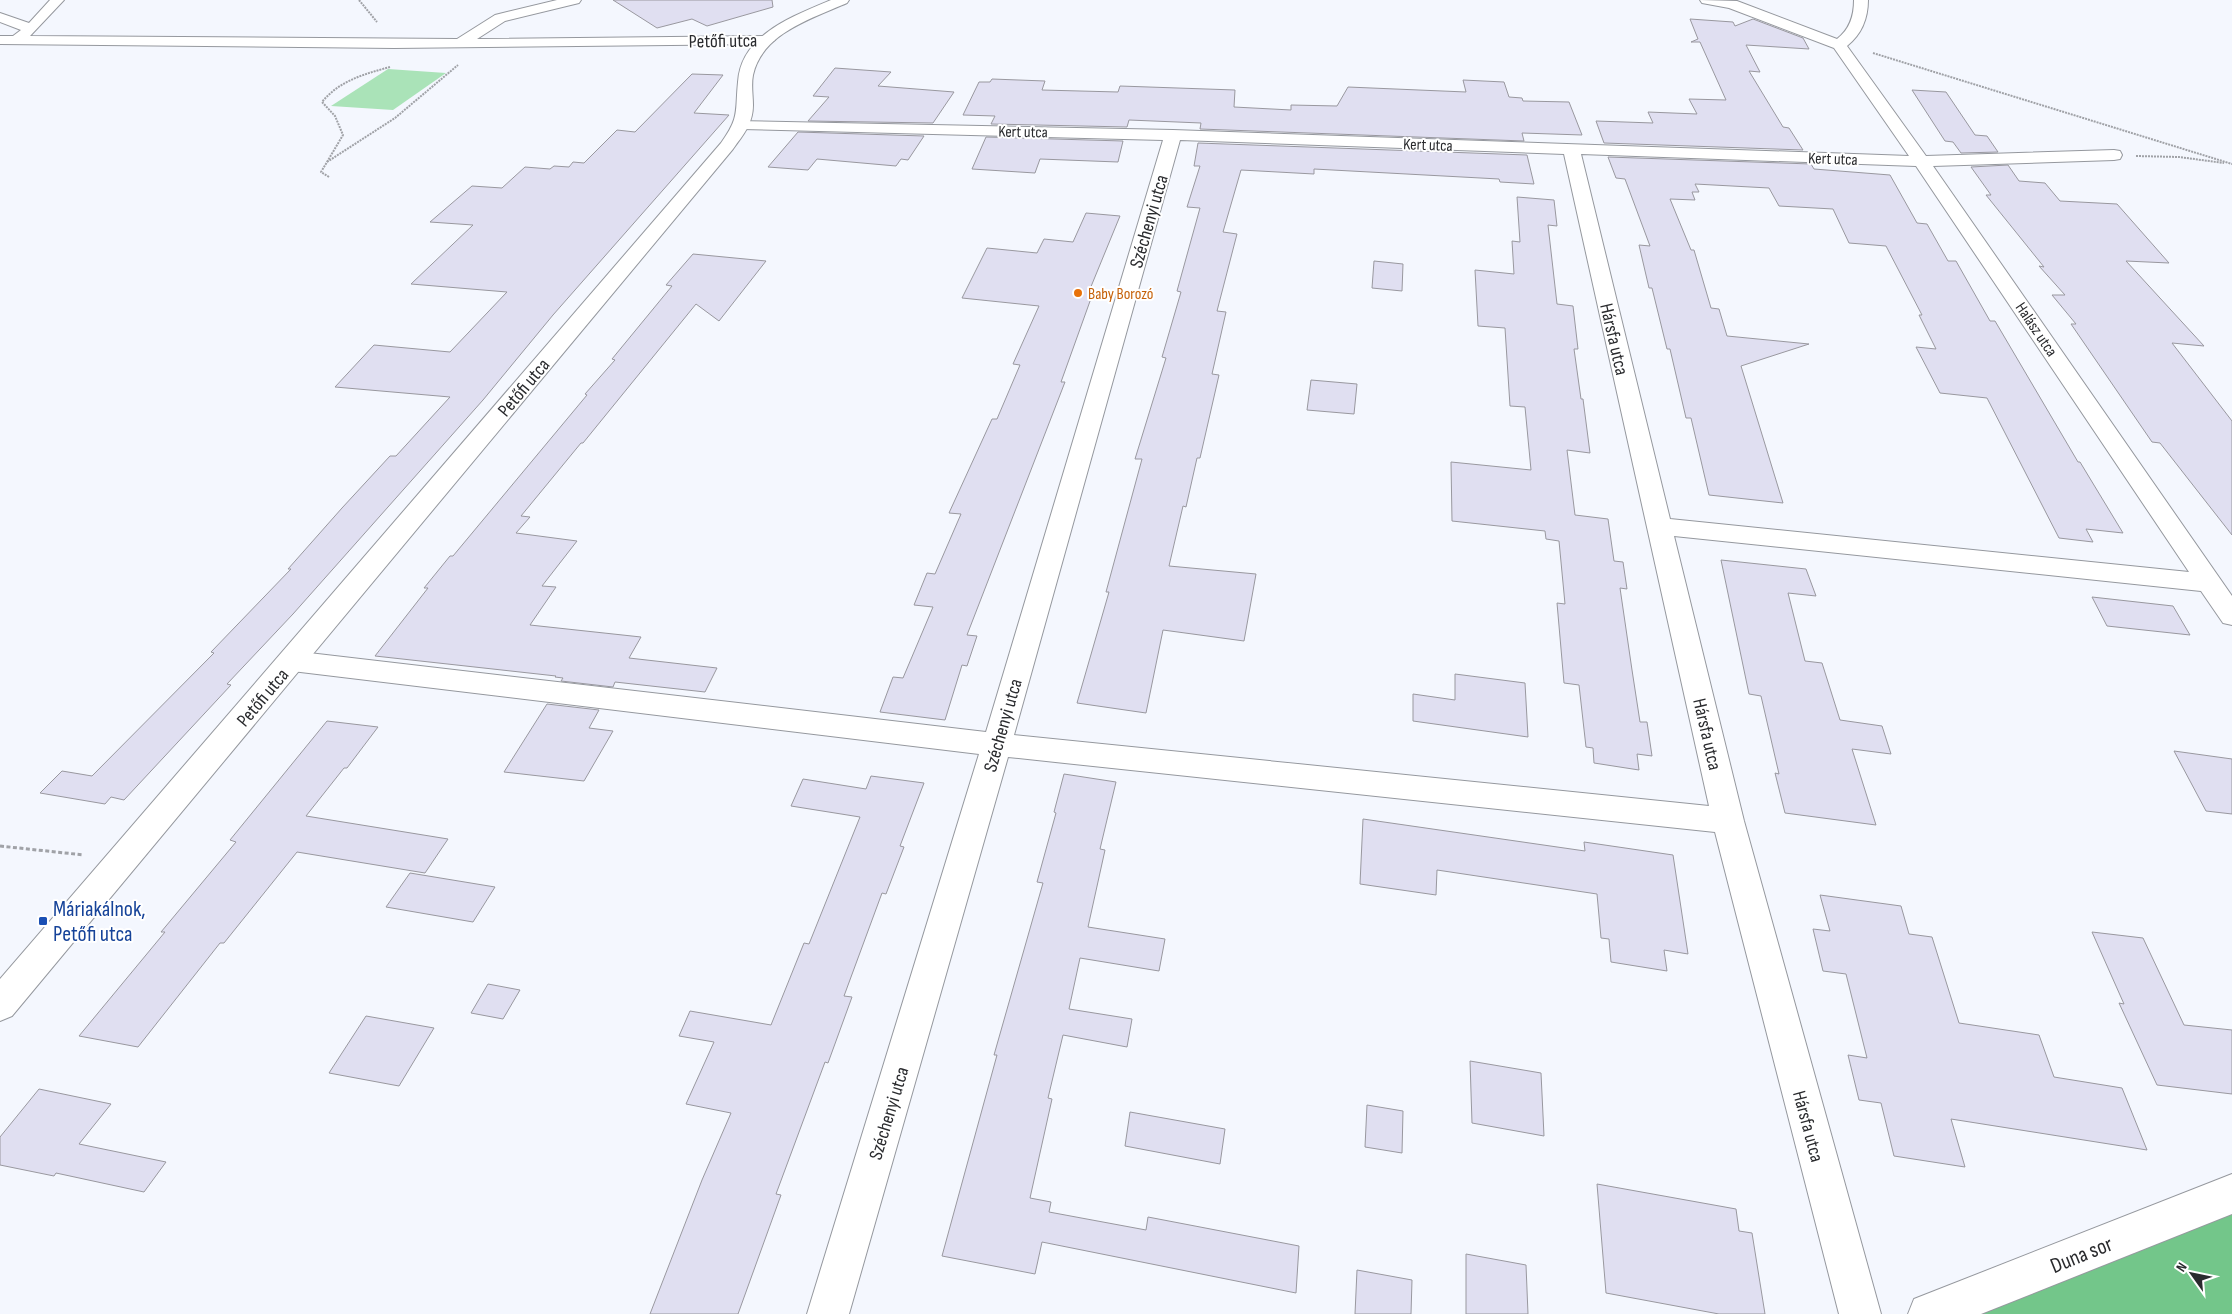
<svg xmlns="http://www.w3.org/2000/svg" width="2232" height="1314" font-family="'Sofia Sans Condensed',sans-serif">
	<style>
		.green { fill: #aae3b8 }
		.forest { fill: #73c68a }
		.building { fill: #e0dff1; stroke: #99989f }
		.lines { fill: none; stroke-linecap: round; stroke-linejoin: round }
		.minor-casing { stroke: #95989e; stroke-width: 2 }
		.major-casing { stroke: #95989e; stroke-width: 2 }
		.path-far1 { stroke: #a0a2a7; stroke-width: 2; stroke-dasharray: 2 1; stroke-linecap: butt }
		.path { stroke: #a0a2a7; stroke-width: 3; stroke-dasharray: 4 2.5; stroke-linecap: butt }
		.minor { fill: #fff; fill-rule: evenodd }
		.major { fill: #fff; fill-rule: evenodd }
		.food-dot { fill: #e8710a; stroke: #fff; stroke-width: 2 }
		.transit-dot { fill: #1a4fb4; stroke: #fff; stroke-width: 2 }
		.labels { text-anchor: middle; stroke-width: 4; stroke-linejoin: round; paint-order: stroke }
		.far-street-label { font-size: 16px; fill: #2a2b2e; stroke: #fff }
		.far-food-label { font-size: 16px; fill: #c56008; stroke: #fff; text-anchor: start }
		.street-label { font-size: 19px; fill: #2a2b2e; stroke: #fff }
		.near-transit-label { font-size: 22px; fill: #164399; stroke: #fff; text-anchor: start }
		.near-street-label { font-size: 22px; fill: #2a2b2e; stroke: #fff }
	</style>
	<rect width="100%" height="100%" fill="#f4f7fe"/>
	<path class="green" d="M388,69l58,4 -53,37 -62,-4z"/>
	<path class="forest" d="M2232,1211v103h-301z"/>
	<g class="building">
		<path d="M613,0h159l1,7 -66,19 -15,-7 -35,9z"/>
		<path d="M1690,19l43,3 2,4 18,-7 50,19 6,11 -63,-4 14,27 -11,-1 34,56 6,1 14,22 -199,-7 -8,-22 57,2 -5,-11 49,2 -8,-15 37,1 -26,-58h-9l7,-3z"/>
		<path d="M835,68l56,4 -13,14 76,6 -21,31 -125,-2 21,-24 -16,-1z"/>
		<path d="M692,74l31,1 -29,38 35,2 -176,200 -70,85 -190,214 -66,70 4,1 -107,115 -13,-3 -6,7 -65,-11 22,-22 30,5 122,-123 -3,-1 80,-83h-3l54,-61 48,-52h6l54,-59 -115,-10 39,-42 76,7 57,-60 -96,-8 62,-59 -43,-3 42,-36 30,2 23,-21 25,2 4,-3 15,1 4,-5 11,1 33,-33 18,2z"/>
		<path d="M992,79l53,2 -3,9 76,2 2,-6 115,4 -1,17 57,3v-5l46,1 11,-19 118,5 -3,-12 41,2 5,15 13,1 1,3 46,1 13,33 -60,-2 2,8 -324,-12 1,-6 -72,-3 -2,7 -136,-3 4,-8 -32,-1 16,-33h11z"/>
		<path d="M1912,90l34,2 29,43 12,1 11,16 -37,1 -8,-11 -8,-1z"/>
		<path d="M798,132l126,4 -16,24 -7,-1 -5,7 -79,-7 -9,11 -40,-3z"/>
		<path d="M986,137l137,4 -5,21 -78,-3 -5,14 -63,-4z"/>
		<path d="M1198,143l329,12 7,29 -34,-2 -1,-3 -185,-10v5l-73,-4 -18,62 14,2 -20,77 9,1 -14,62 7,1 -19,83h-3l-11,49 -3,-1 -14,60 87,8 -12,67 -81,-11 -17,83 -69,-10 32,-111h-3l36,-133h-7l31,-101 -4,-1 19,-65 -4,-1 23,-83 -13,-1 13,-41h-6z"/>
		<path d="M1608,157l203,7 3,5 76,6 27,48 10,1 21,37h8l34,60h5l83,141h2l43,71 -37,-4 7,13 -34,-4 -72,-140 -47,-5 -24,-46 20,2 -17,-34h3l-36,-69 -37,-3 -16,-34 -54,-3 -10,-18 -74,-4 4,8h-7l3,8 -25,-1 21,51h3l17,58 8,1 8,27 82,8 -68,22 42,137 -74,-8 -18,-77h-5l-16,-69h-3l-15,-61h-3l-10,-43 11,1 -25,-67 -9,-1z"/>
		<path d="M2008,165l11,16 26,2 15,18 57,3 52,59 -43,-2 78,85 -32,-3 60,78v114l-72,-92 -8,-1 -81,-118h5l-24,-29h13l-26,-29 5,1 -58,-72h5l-20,-28z"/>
		<path d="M1517,197l37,3 3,26 -9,-1 9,79 16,2 5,43h-4l7,50h2l7,54 -23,-3 8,65 33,4 6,42 9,1 4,27 -7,-1 12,82 8,52h7l5,34 -15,-2 2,16 -45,-7 -1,-15 -7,-1 -7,-62 -15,-2 -7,-80 8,1 -6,-63 -13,-2 -1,-8 -93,-10 -1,-59 80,8 -6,-63 -15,-1 -5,-78 -27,-2 -3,-56 39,4 -2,-33 8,1z"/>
		<path d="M1086,213l34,3 -30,73 4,1 -33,92h4l-98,253 10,1 -10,30 -5,-1 -17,55 -65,-8 13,-35 10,1 30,-71 -19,-2 13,-32 8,1 26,-60 -12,-1 43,-94h5l23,-54 -7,-1 26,-58 -77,-8 25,-50 50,5 7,-14 29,3z"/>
		<path d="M693,254l73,7 -47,60 -23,-17 -113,139h-2l-60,73 9,1 -14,16 61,8 -35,45 14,1 -26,38 111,12 -12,21 88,10 -12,24 -90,-10 -2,5 -52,-6 2,-3 -8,-1 1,-1 -181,-20 53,-68h-4l26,-32h3l134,-161 -2,-1 30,-34 -3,-1 60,-73 -6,-1z"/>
		<path d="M1374,261l29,3 -1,27 -30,-3z"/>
		<path d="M1311,380l46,4 -3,30 -47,-4z"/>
		<path d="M1721,560l85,9 10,27 -28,-3 17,68 17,2 18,57 42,6 9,28 -39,-5 24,76 -91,-12 -10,-40 4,1 -18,-78 -12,-2z"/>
		<path d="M2092,597l81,9 17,29 -83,-9z"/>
		<path d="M1455,674l70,9 3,54 -115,-16v-27l42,6z"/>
		<path d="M547,704l52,6 -10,18 24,3 -29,50 -80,-9z"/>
		<path d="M327,721l51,6 -31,41h-3l-38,48 142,23 -23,34 -128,-21 -73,91h-4l-82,104 -59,-11 86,-104h-4l75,-90 -6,-2z"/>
		<path d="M2174,751l58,8v55l-26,-3z"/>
		<path d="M1064,774l52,8 -16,67 5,1 -17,77 77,12 -6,32 -79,-13 -11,51 63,10 -5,28 -64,-12 -15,63 4,1 -22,99 21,4 -2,10 97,18 2,-13 151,29 -3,47 -254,-51 -7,32 -93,-18 55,-201h-3l49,-172 -6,-1 19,-69 -2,-1z"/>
		<path d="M871,776l53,7 -24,63 4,1 -18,47 -4,-1 -38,103 8,1 -24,66 -3,-1 -49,132 5,1 -43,119h-88l52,-134 29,-67 -45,-9 28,-62 -35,-6 11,-25 81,14 33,-82 5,1 51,-127 -69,-11 12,-27 63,10z"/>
		<path d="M1363,819l222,32 -1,-9 89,13 15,99 -24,-4 3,21 -56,-9 -2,-23 -8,-1 -4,-44 -160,-24 -1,25 -76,-11z"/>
		<path d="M410,873l85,14 -22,35 -87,-15z"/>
		<path d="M1820,895l81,11 8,28 23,3 27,86 80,12 15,42 68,11 25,62 -196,-31 14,48 -71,-11 -13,-53 -22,-3 -11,-45 19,3 -21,-84 -23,-3 -10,-42 17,2z"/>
		<path d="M2092,932l51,6 41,87 48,5v64l-75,-9 -38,-82 5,1z"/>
		<path d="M488,984l32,6 -17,29 -32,-6z"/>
		<path d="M366,1016l68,12 -35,58 -70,-13z"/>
		<path d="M1470,1061l71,12 3,63 -72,-13z"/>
		<path d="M39,1089l72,15 -32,40 87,18 -22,30 -88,-19 -2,3 -54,-11v-28z"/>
		<path d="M1367,1105l36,6 -1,42 -37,-6z"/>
		<path d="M1130,1112l95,17 -5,35 -95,-18z"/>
		<path d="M1597,1184l139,25 3,22 13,2 13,81h-46l-113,-21z"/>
		<path d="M1466,1254l60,11 2,49h-62z"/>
		<path d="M1357,1270l55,10 -1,34h-56z"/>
	</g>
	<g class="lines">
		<defs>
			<g id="minor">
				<path d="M50,0h14l-34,36 427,3 38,-24 62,-15h24l-2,3 -74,18 -28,18 291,-3 7,4 -7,4 -374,4 -394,-4v-8h13l8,-6 -21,-8v-9l29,10z"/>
				<path d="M1700,0l37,1 100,38c13,-10 17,-23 17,-39h14c0,18 -6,34 -21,46l79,110 188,-6 6,1 2,4 -2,4 -6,1 -181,6 299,430v29l-9,-2 -22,-32 -527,-55 70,285 137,493h-42l-124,-482 -707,-75 -159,557h-42l172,-560 -687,-83 -10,-3 -4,-7 4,-7 10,-3 694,81 177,-592 -421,-11 -6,-2 -2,-3 2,-3 437,9 736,26 -75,-108 -105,-40 -27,-5zM1180,140l384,14 145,652 -695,-71zM1581,154l335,12 273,406 -519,-53z"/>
				<path d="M2232,1174v40l-251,100h-73l6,-15z"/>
			</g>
			<path id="major" d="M831,0h18l-2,3c-34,15 -85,30 -94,72 -2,10 0,20 0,30 0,19 -10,30 -20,44l-721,867 -12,5v-42l721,-836c19,-26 14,-32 17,-61 3,-48 56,-66 93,-82z"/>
		</defs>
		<use href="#minor" class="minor-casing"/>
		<use href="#major" class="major-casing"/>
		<g class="path-far1">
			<path d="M359,0l18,22"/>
			<path d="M1873,53l359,111"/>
			<path d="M2136,156l43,1 45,6"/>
			<path d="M327,162l16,-27 -8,-19 -13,-14c17,-21 42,-28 68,-35"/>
			<path d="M329,177l-8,-5 6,-10 68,-44 63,-53"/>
		</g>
		<path class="path" d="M0,846l84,9"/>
		<use href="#minor" class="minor"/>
		<use href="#major" class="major"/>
	</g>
	<circle class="food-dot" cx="1078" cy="293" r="5"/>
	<rect class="transit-dot" x="38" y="916" width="10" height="10" rx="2.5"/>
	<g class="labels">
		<g class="far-street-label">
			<text transform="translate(1023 131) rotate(1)" y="6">Kert utca</text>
			<text transform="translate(1428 144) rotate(2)" y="6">Kert utca</text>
			<text transform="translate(1833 158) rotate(2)" y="6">Kert utca</text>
			<text transform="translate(2037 329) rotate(56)" y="6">Halász utca</text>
		</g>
		<g class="far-food-label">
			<text x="1088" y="299">Baby Borozó</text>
		</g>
		<g class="street-label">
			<text transform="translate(723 40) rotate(-1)" y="7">Petőfi utca</text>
			<text transform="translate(1148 221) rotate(-74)" y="7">Széchenyi utca</text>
			<text transform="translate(1615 339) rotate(77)" y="7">Hársfa utca</text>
			<text transform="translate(523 387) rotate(-50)" y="7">Petőfi utca</text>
			<text transform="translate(262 697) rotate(-50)" y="7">Petőfi utca</text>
			<text transform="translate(1002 725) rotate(-74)" y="7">Széchenyi utca</text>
			<text transform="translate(1708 734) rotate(77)" y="7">Hársfa utca</text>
			<text transform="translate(888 1113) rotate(-73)" y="7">Széchenyi utca</text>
			<text transform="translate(1809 1126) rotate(75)" y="7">Hársfa utca</text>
		</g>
		<g class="near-transit-label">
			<text x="53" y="916">Máriakálnok,<tspan x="53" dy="25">Petőfi utca</tspan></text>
		</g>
		<g class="near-street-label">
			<text transform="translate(2081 1254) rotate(-22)" y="8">Duna sor</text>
		</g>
	</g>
	<g transform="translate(2192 1274) rotate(303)" stroke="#ffffff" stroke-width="4" paint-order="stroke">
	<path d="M0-4L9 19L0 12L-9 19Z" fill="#2a2b2e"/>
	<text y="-8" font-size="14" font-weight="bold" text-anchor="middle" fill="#2a2b2e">N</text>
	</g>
</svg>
